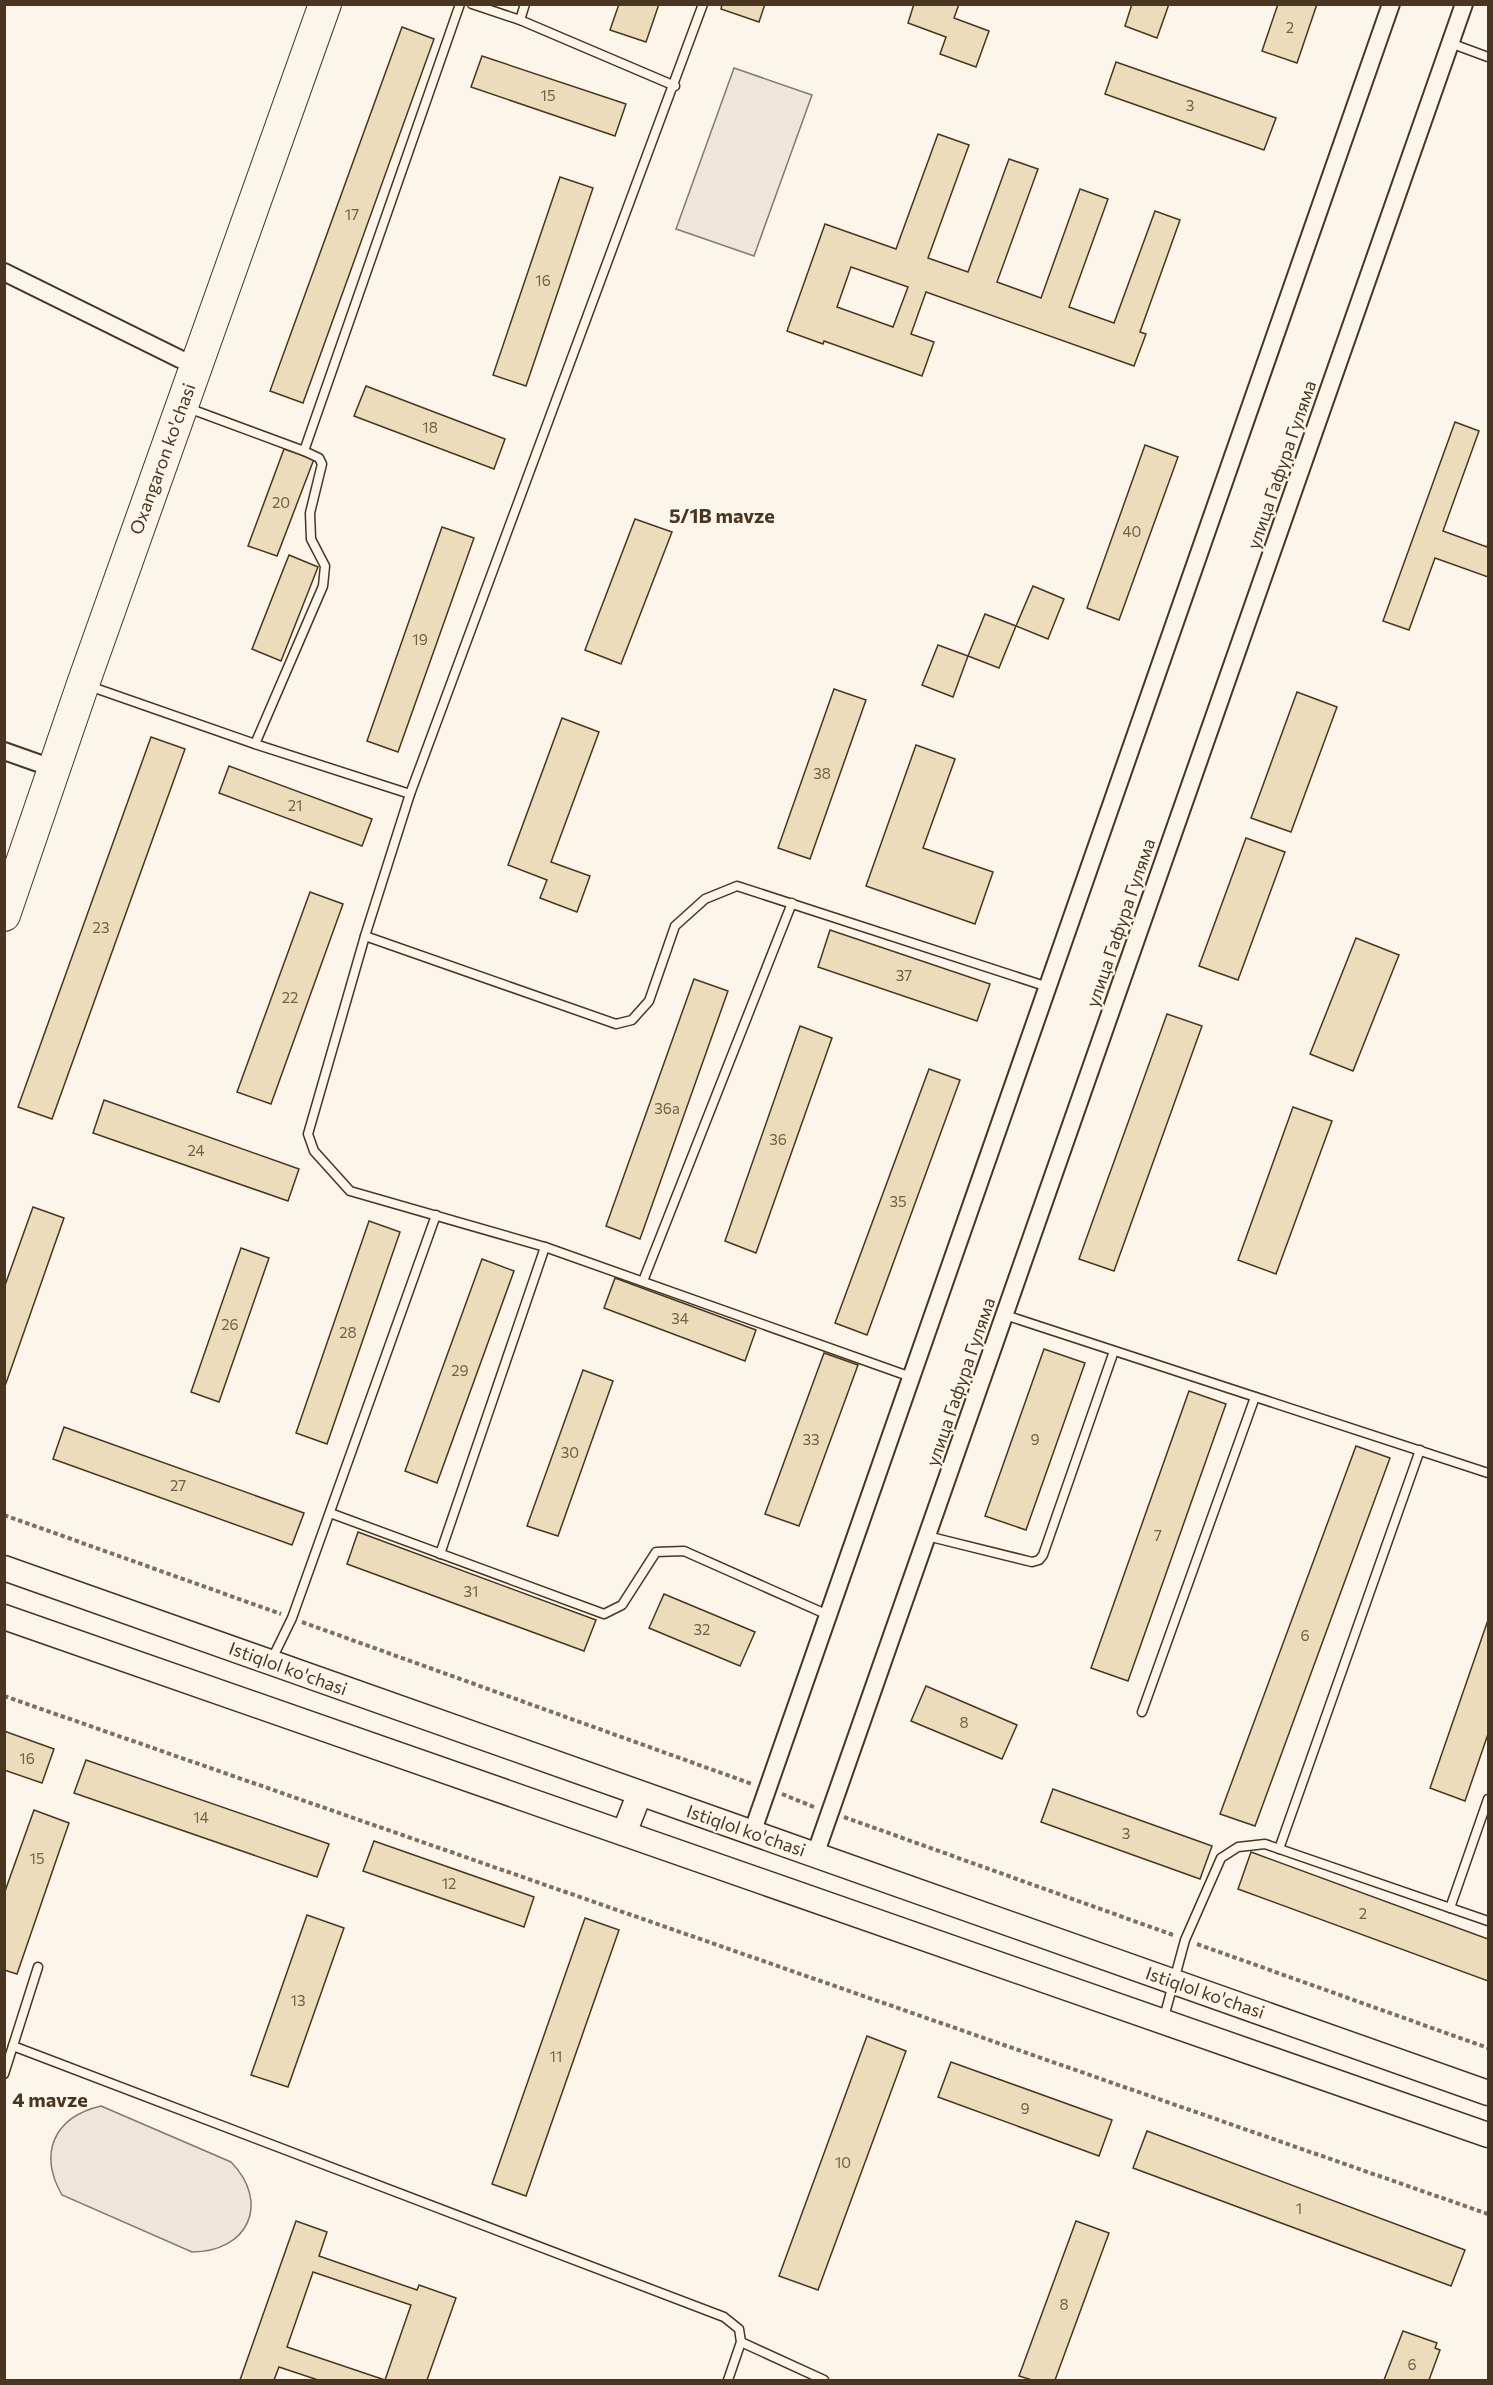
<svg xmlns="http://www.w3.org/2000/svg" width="1493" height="2385" font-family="Commissioner,sans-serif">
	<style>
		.grass { fill: #ede6d9; stroke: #887966; stroke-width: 1.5 }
		.building { fill: #ecdcbc; stroke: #4a3520; stroke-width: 1.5; fill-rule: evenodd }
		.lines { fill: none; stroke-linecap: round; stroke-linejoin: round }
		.lane-casing { stroke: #4a3520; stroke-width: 11 }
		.street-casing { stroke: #4a3520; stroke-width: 20 }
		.secondary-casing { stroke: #4a3520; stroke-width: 27 }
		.highway-casing { stroke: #4a3520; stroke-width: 34 }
		.path { stroke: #7f6f5c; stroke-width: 4; stroke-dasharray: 4.5 3; stroke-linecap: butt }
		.lane { stroke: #fbf6e9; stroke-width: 8 }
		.street { stroke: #fbf6e9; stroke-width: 16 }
		.secondary { stroke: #fbf6e9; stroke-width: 24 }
		.highway { stroke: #fbf6e9; stroke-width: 32 }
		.labels { text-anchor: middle; stroke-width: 4.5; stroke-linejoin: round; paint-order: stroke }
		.number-label { font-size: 15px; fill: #725f47 }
		.street-label { font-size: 18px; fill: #4a3520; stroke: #fbf6e9 }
		.neighbourhood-label { font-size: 20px; font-weight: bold; fill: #4a3520; stroke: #fbf6e9 }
	</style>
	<rect width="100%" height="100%" fill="#fbf6e9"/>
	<g class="grass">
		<path d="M734,68l78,27 -58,161 -78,-27z"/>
		<path d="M101,2106l130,56c40,41 17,90 -39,90l-130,-57c-24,-42 -8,-78 39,-89z"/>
	</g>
	<g class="building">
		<path d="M619,4h40l-13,38 -36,-12z"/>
		<path d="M722,4h43l-6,18 -38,-13z"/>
		<path d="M914,4h45l-5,14 35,13 -13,36 -36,-13 6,-17 -38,-14z"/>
		<path d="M1132,4h37l-12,34 -32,-12z"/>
		<path d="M1278,4h39l-20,59 -35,-12z"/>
		<path d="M402,27l32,12 -131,364 -33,-12z"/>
		<path d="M482,56l144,48 -11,32 -144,-49z"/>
		<path d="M1116,62l160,56 -12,32 -159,-56z"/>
		<path d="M938,134l31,11 -41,113 40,14 41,-113 29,10 -41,113 44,16 39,-109 28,10 -39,108 45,16 41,-112 25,9 -40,112 6,2 -12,32 -208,-74 -15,42 23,8 -12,34 -98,-35 -1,3 -36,-13 38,-107 71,25zM851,267l57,20 -15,40 -56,-20z"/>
		<path d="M560,177l33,11 -67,198 -33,-11z"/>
		<path d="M366,386l139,53 -11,30 -140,-53z"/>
		<path d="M1455,422l24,9 -36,100 44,16 1,-4v34l-53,-19 -26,72 -26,-9z"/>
		<path d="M1145,445l33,12 -59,163 -32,-12z"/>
		<path d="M284,449l30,10 -37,97 -29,-10z"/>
		<path d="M635,519l37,13 -51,132 -36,-14z"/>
		<path d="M442,527l32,11 -76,214 -31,-11z"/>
		<path d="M289,555l29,12 -37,94 -29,-12z"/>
		<path d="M1033,586l31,13 -16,40 -32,-13z"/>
		<path d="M985,614l31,12 -17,42 -31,-12z"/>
		<path d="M938,645l30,11 -15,41 -31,-12z"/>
		<path d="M834,689l32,11 -56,159 -32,-11z"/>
		<path d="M1297,692l40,15 -46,125 -40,-14z"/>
		<path d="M562,718l37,14 -48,130 39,14 -13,36 -37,-14 7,-18 -39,-15z"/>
		<path d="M151,737l34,12 -133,370 -34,-12z"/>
		<path d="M916,745l39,14 -32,89 70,24 -18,52 -109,-38z"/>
		<path d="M229,766l143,53 -10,27 -143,-53z"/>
		<path d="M1246,838l39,14 -47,128 -39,-14z"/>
		<path d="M310,892l33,12 -72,200 -34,-12z"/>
		<path d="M830,930l160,54 -13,37 -159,-54z"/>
		<path d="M1356,938l43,17 -46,116 -43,-17z"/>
		<path d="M694,979l34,12 -88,248 -34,-13z"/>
		<path d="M1167,1014l35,12 -88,245 -35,-12z"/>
		<path d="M800,1026l32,12 -76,215 -31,-12z"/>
		<path d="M929,1069l31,11 -93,255 -32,-12z"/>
		<path d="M104,1100l195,69 -11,32 -195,-68z"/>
		<path d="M1293,1107l39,14 -56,153 -38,-14z"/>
		<path d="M33,1207l31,11 -59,168 -1,-98z"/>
		<path d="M369,1221l31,11 -73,212 -31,-11z"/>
		<path d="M241,1248l28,10 -50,144 -28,-10z"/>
		<path d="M482,1259l32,12 -77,212 -32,-12z"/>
		<path d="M615,1278l141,52 -11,31 -141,-53z"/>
		<path d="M1044,1349l41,14 -59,167 -41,-14z"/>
		<path d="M824,1353l34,12 -59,161 -34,-12z"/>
		<path d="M583,1370l30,11 -55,155 -31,-10z"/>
		<path d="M1189,1391l37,13 -98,277 -37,-13z"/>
		<path d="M64,1427l240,86 -12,32 -239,-86z"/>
		<path d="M1356,1446l34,12 -135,368 -35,-12z"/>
		<path d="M358,1532l238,88 -12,31 -237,-87z"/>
		<path d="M664,1594l91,38 -15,34 -91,-38z"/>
		<path d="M1488,1620v114l-23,67 -35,-13z"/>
		<path d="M926,1686l91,39 -15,34 -91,-38z"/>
		<path d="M4,1731l50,18 -12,34 -38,-13z"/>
		<path d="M86,1760l243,84 -12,33 -243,-84z"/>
		<path d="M1053,1789l159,57 -12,33 -159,-57z"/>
		<path d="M34,1810l35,13 -52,151 -13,-4v-76z"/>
		<path d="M374,1841l160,56 -10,30 -161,-56z"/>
		<path d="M1251,1852l237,87v42l-250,-92z"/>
		<path d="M307,1915l37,13 -56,159 -37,-12z"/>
		<path d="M585,1918l34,12 -93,266 -34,-12z"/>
		<path d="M867,2036l39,15 -88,239 -39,-14z"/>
		<path d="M951,2062l161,58 -13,36 -161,-59z"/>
		<path d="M1147,2131l318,119 -14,36 -318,-118z"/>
		<path d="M296,2221l31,11 -8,24 98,34 2,-5 37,13 -29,82h-42l26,-75 -98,-33 -26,75 98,33h-67l-39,-13 -5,13h-34z"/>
		<path d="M1076,2221l33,12 -54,147h-23l-13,-4z"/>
		<path d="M1403,2331l34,12 -2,5 5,2 -11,30h-45z"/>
	</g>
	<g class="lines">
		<defs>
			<g id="lane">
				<path d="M472,4l48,16 155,66"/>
				<path d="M703,4l-293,790 -45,142 -57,198 6,17 36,40 195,56 366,130"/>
				<path d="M520,20l5,-16"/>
				<path d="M1450,43l38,14"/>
				<path d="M188,408l116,43 15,7 3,6 -12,49 1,26 14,27 -2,20 -68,158"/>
				<path d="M304,451l156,-447"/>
				<path d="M89,686l166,58 155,50"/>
				<path d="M365,936l251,88 16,-4 17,-19 26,-75 30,-27 32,-13 311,101"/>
				<path d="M643,1281l149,-378"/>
				<path d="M1005,1315l483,158"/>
				<path d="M330,1513l274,101 18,-9 34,-53 28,-1 144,64"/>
				<path d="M927,1536l105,26 7,-2 4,-5 71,-204"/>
				<path d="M440,1554l105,-307"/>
				<path d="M272,1659l20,-41 144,-403"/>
				<path d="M1142,1712l113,-315"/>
				<path d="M1279,1849l141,-399"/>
				<path d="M1450,1908l38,-109"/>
				<path d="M1163,2021l22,-81 36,-82 17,-11 27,-3 223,77"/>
				<path d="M13,2046l711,271 15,12 2,13 -13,38"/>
				<path d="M4,2074l34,-107"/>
				<path d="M741,2342l83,38"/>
			</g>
			<g id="street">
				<path d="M4,272l176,87"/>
				<path d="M4,751l34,12"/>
				<path d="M752,1833l639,-1829"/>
				<path d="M815,1855l649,-1851"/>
			</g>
			<g id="secondary">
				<path d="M4,1568l1484,525"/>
				<path d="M4,1617l1484,518"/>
				<path d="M624,1833l15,-38"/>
			</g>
			<path id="highway" d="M4,915l79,-231 242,-680"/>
		</defs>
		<use href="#lane" class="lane-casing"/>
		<use href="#street" class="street-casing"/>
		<use href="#secondary" class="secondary-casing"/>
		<use href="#highway" class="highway-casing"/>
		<g class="path">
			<path d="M4,1515l277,99"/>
			<path d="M302,1622l450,162"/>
			<path d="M4,1696l1484,518"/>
			<path d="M782,1794l32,13"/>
			<path d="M844,1817l329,118"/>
			<path d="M1197,1944l291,104"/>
		</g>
		<use href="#lane" class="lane"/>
		<use href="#street" class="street"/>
		<use href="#secondary" class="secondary"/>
		<use href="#highway" class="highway"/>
	</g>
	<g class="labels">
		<g class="number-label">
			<text x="1290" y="33">2</text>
			<text x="548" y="101">15</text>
			<text x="1190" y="111">3</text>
			<text x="352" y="220">17</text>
			<text x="543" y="286">16</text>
			<text x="430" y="433">18</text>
			<text x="281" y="508">20</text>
			<text x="1132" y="537">40</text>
			<text x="420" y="645">19</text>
			<text x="822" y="779">38</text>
			<text x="295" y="811">21</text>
			<text x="101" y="933">23</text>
			<text x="904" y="981">37</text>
			<text x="290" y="1003">22</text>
			<text x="667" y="1114">36а</text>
			<text x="778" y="1145">36</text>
			<text x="196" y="1156">24</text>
			<text x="898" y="1207">35</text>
			<text x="680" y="1324">34</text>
			<text x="230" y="1330">26</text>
			<text x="348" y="1338">28</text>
			<text x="460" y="1376">29</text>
			<text x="811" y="1445">33</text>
			<text x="1035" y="1445">9</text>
			<text x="570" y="1458">30</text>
			<text x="178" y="1491">27</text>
			<text x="1158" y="1541">7</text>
			<text x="471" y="1597">31</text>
			<text x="702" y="1635">32</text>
			<text x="1305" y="1641">6</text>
			<text x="964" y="1728">8</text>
			<text x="27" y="1764">16</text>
			<text x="201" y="1823">14</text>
			<text x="1126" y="1839">3</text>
			<text x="37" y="1864">15</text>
			<text x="449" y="1889">12</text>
			<text x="1363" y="1919">2</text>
			<text x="298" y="2006">13</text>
			<text x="556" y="2062">11</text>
			<text x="1025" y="2114">9</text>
			<text x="843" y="2168">10</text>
			<text x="1299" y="2214">1</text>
			<text x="1064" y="2310">8</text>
			<text x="1412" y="2370">6</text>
		</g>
		<g class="street-label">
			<text transform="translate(163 459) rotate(-70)" y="6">Oxangaron ko'chasi</text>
			<text transform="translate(1282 465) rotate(-71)" y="6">улица Гафура Гуляма</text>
			<text transform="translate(1121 923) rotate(-71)" y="6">улица Гафура Гуляма</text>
			<text transform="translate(961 1382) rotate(-71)" y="6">улица Гафура Гуляма</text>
			<text transform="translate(288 1669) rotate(20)" y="6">Istiqlol ko'chasi</text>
			<text transform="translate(746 1831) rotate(19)" y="6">Istiqlol ko'chasi</text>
			<text transform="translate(1205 1993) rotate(19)" y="6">Istiqlol ko'chasi</text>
		</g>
		<g class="neighbourhood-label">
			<text x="722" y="523">5/1B mavze</text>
			<text x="50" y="2107">4 mavze</text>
		</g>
	</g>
	<rect width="1493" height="2385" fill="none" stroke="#4a3520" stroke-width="12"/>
</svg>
